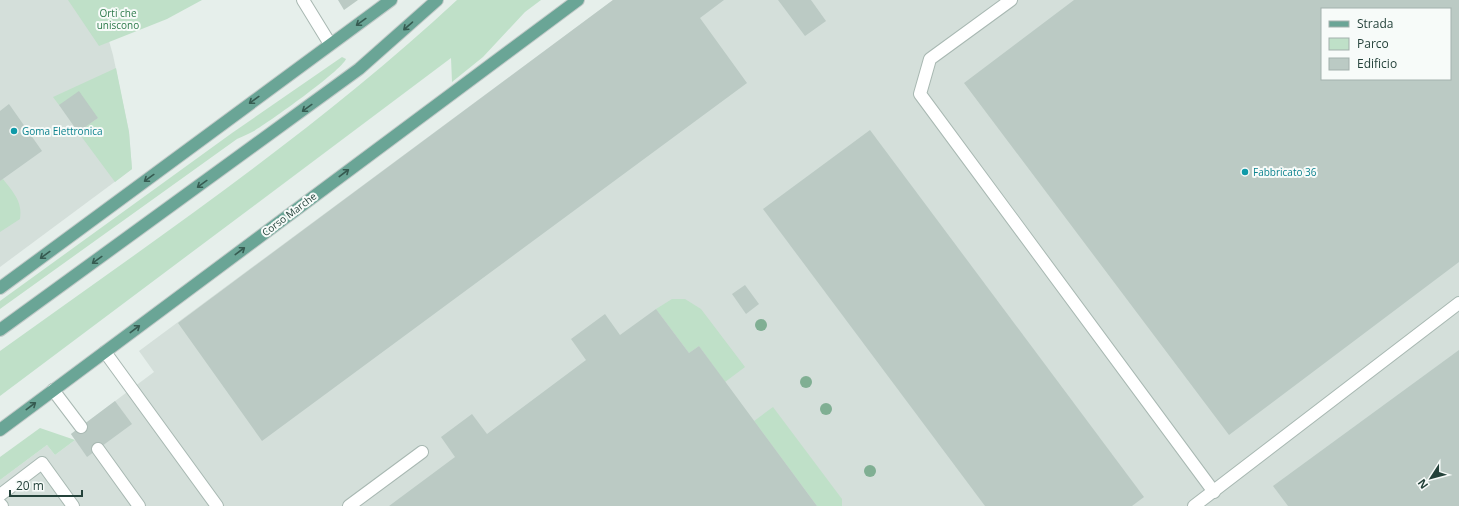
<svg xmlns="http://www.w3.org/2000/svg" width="1459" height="506" font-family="'Open Sans',sans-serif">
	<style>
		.built { fill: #d4dfda; fill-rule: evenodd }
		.green { fill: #bfe0c8 }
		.building { fill: #bbcac4; fill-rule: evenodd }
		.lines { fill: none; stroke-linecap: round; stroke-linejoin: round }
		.lane-casing { stroke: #a8b8b2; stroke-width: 14 }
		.street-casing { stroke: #a8b8b2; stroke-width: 14 }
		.primary-casing { stroke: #c2cac8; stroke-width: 14 }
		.lane { stroke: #fff; stroke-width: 12 }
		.street { stroke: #fff; stroke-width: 12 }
		.primary { stroke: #6aa596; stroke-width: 12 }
		.tree { fill: #80af93 }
		.oneway { stroke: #365b51 }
		.culture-dot { fill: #0f9aa8; stroke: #f7fbf9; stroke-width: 1.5 }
		.labels { text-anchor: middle; stroke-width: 4; stroke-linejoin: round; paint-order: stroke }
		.park-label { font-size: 10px; fill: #2d7a4b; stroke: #f7fbf9 }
		.culture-label { font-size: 10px; fill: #0d838f; stroke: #f7fbf9; text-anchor: start }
		.street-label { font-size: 10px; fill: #24423a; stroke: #f7fbf9 }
	</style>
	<rect width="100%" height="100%" fill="#e6efeb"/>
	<g class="built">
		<path d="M0,0h89l20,41 4,14 16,77 3,37 -132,98z"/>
		<path d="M613,0h846v506h-1459v-26l47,-35 8,10 20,-15 -4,-6 83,-62 -15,-21zM1322,9h128v70h-128z"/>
	</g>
	<g class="green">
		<path d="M68,0h134l-35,19 -68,27z"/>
		<path d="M457,0h84l-16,12 -42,45 -31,25 -1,-24 -451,338v-45c156,-112 316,-220 457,-351z"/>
		<path d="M342,57l4,2c-5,12 -77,63 -92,72 -5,3 -11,5 -17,8l-237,170v-8l232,-168z"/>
		<path d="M116,68l13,64 3,37 -17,13 -37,-50 20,-14 -39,-13 -6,-8z"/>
		<path d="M3,179c10,13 20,23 17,40l-20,13v-51z"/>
		<path d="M672,299h13l16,10 44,58 -20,15 -26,-36 -10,7 -33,-44z"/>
		<path d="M773,407l69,92v7h-25l-63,-85z"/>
		<path d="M40,428l35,12 -20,15 -8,-10 -47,35v-23z"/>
	</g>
	<g class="building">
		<path d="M338,0h20l-14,10z"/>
		<path d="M613,0h111l-24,18 47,65 -485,358 -84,-118z"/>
		<path d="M778,0h33l15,21 -21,15z"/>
		<path d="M1074,0h385v262l-230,173 -265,-352zM1322,9h128v70h-128z"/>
		<path d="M79,91l19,27 -20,14 -19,-27z"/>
		<path d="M9,104l33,47 -42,30v-70z"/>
		<path d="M870,130l274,367 -12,9h-147l-222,-297z"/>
		<path d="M745,285l14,19 -13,10 -14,-20z"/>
		<path d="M656,309l33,44 10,-7 118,160h-428l66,-49 -14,-20 31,-23 15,20 99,-74 -15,-21 34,-25 15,21z"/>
		<path d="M1459,350v156h-171l-15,-20z"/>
		<path d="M115,401l17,23 -45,33 -16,-23z"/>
	</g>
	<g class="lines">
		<defs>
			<g id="lane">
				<path d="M1011,0l-81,59 -10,35 294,398"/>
				<path d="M105,352l112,154"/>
				<path d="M53,390l28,37"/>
				<path d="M98,449l41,57"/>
				<path d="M0,495l42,-32 31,43"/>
				<path d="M0,504l2,2"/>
				<path d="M349,506l73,-54"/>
				<path d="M1194,506l265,-203"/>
			</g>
			<path id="street" d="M303,0l27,44"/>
			<g id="primary">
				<path d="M0,288l391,-288"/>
				<path d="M0,330l359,-261 78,-69"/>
				<path d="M0,430l578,-430"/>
			</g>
		</defs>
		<use href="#lane" class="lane-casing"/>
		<use href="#street" class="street-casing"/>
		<use href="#primary" class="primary-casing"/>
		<use href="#lane" class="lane"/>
		<use href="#street" class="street"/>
		<use href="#primary" class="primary"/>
	</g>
	<g class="tree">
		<circle cx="761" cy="325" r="6"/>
		<circle cx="806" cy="382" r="6"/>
		<circle cx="826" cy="409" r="6"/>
		<circle cx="870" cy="471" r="6"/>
	</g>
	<defs><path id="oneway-shaft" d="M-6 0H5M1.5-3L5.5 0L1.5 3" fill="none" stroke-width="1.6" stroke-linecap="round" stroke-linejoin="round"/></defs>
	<g class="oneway">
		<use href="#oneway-shaft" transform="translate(361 22) rotate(144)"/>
		<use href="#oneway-shaft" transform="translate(408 26) rotate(139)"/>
		<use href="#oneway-shaft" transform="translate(254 100) rotate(144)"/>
		<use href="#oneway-shaft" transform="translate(307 108) rotate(144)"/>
		<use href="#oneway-shaft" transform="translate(344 173) rotate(-37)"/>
		<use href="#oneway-shaft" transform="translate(149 178) rotate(144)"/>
		<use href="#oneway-shaft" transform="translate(202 184) rotate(144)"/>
		<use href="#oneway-shaft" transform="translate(240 251) rotate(-37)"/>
		<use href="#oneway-shaft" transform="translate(45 255) rotate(144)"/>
		<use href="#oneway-shaft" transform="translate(97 260) rotate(144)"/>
		<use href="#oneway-shaft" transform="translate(135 329) rotate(-37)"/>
		<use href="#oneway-shaft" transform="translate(31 406) rotate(-37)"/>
	</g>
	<g class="culture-dot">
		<circle cx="14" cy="131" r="4"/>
		<circle cx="1245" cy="172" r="4"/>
	</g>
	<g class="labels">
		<g class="park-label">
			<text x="118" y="17">Orti che<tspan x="118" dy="12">uniscono</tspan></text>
		</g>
		<g class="culture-label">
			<text x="22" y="135">Goma Elettronica</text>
			<text x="1253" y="176">Fabbricato 36</text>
		</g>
		<g class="street-label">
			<text transform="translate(289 214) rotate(-37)" y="4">Corso Marche</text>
		</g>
	</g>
	<rect x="1321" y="8" width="130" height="72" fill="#f7fbf9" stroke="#a3b1ad"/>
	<rect x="1329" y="21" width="20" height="6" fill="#6aa596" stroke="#a3b1ad"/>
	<text x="1357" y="28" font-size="12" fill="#24423a">Strada</text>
	<rect x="1329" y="38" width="20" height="12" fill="#bfe0c8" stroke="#a3b1ad"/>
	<text x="1357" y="48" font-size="12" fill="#24423a">Parco</text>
	<rect x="1329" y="58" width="20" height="12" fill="#bbcac4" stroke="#a3b1ad"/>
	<text x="1357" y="68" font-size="12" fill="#24423a">Edificio</text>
	<g transform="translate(1431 478) rotate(234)" stroke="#f7fbf9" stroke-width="3" paint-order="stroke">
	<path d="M0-3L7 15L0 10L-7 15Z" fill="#24423a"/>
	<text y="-6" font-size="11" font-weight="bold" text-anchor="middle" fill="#24423a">N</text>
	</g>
	<path d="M10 490v6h72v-6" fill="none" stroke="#24423a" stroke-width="2"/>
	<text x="16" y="490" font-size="12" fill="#24423a" stroke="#f7fbf9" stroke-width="3" paint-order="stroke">20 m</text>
</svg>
